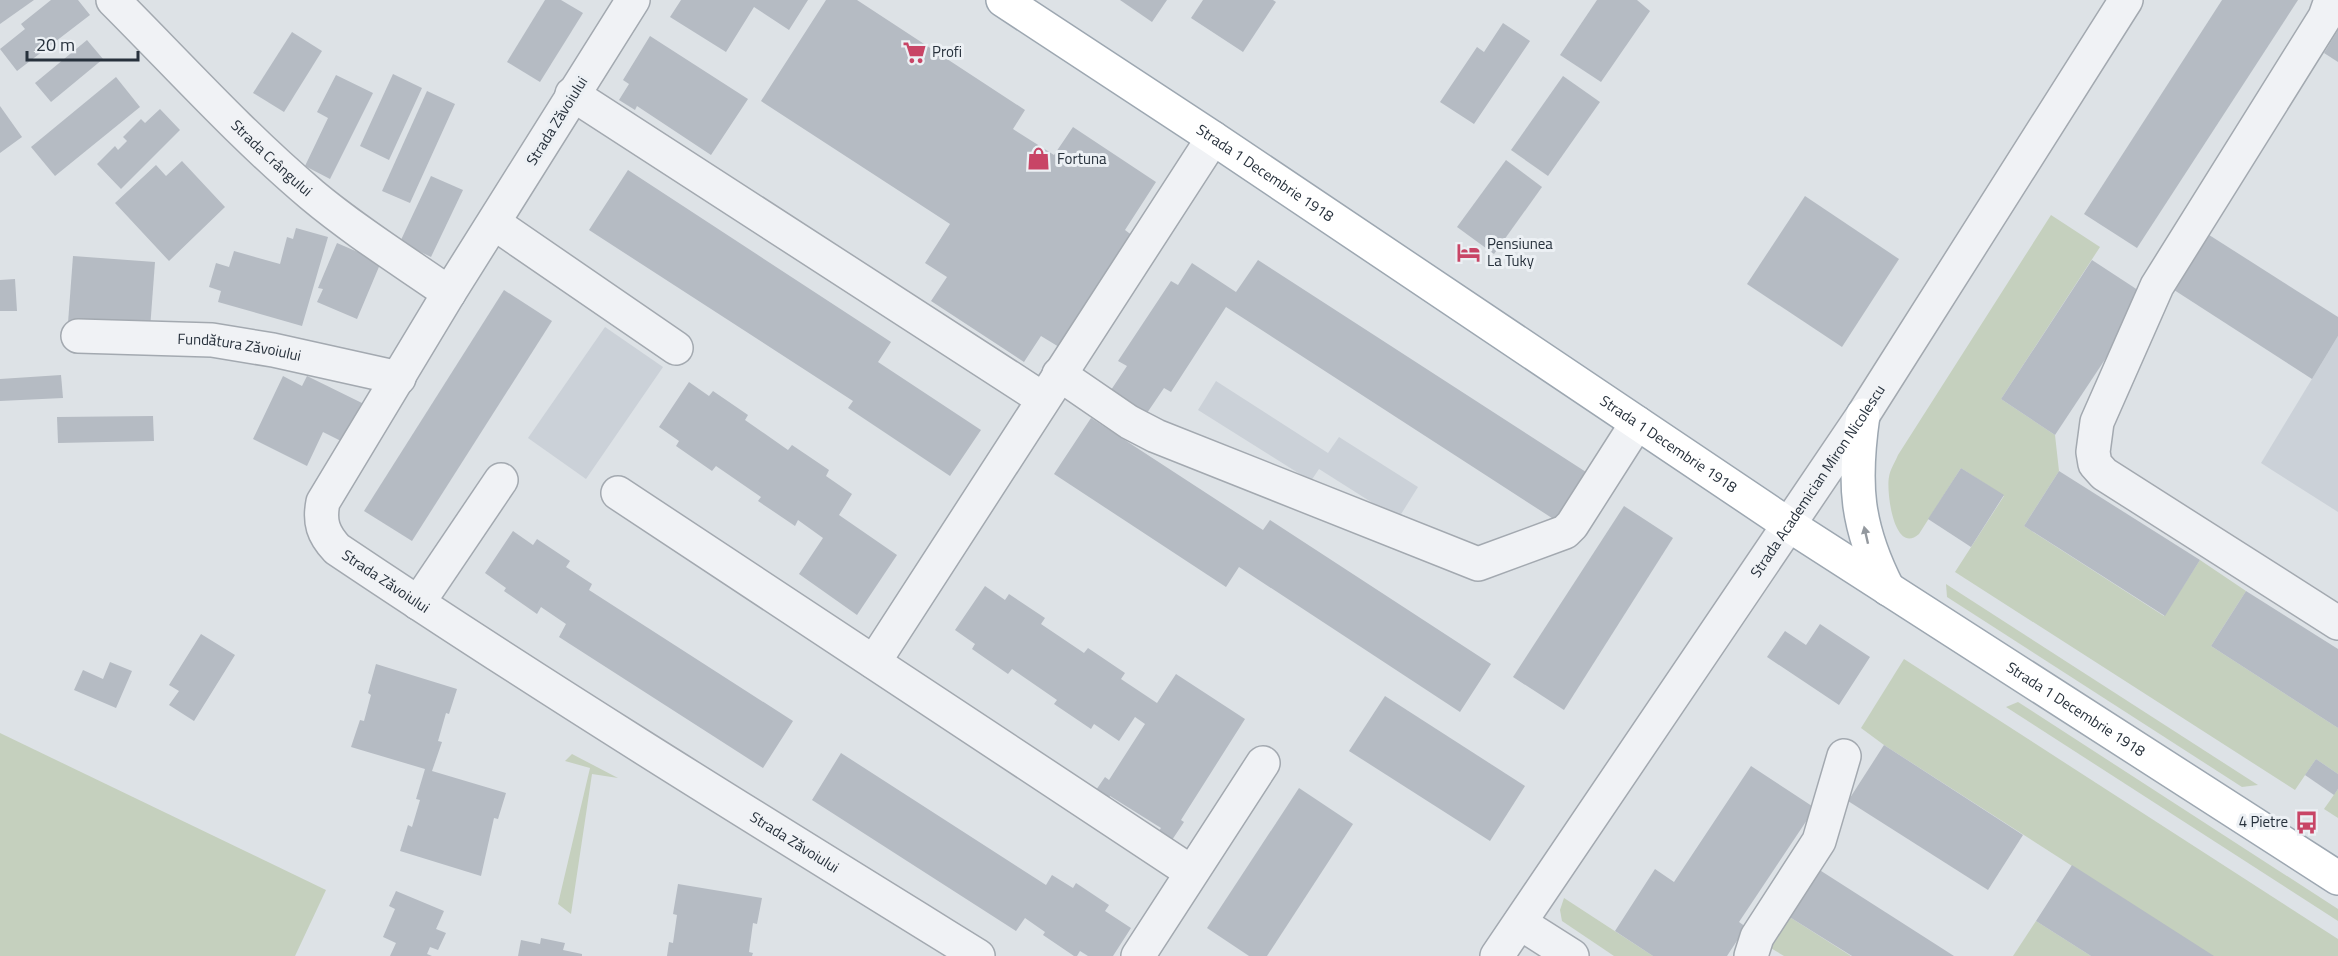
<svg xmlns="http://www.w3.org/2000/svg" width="2338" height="956" font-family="'Titillium Web',sans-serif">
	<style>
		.built { fill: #cbd1d8 }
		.green { fill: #c5d0be }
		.building { fill: #b5bbc3 }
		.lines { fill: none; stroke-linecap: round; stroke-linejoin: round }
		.minor-casing { stroke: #a3a9b0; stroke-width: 36 }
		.major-casing { stroke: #9da7b1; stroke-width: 36 }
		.minor { stroke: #f0f2f5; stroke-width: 33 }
		.major { stroke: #fff; stroke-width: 33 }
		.oneway { fill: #93989e }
		.labels { text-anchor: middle; stroke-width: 6; stroke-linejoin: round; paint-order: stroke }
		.poi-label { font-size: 15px; fill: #27313c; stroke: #ecf0f4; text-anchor: start }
		.street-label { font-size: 15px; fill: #27313c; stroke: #ecf0f4 }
	</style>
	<rect width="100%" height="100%" fill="#dde2e6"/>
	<g class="built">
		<path d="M605,327l58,40 -77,112 -58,-41z"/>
		<path d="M2338,336v176l-77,-49z"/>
		<path d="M1216,381l112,72 11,-16 79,50 -20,32 -79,-50 -8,12 -113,-71z"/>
	</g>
	<g class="green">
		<path d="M2051,215l49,32 -99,152 54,36 4,36 -35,55 140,90 36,-56 46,31 -35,55 127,82v46l-22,-15 -21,31 -340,-218 49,-76 -43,-28 -42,66c-25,22 -33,-43 -30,-57 1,-7 6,-15 9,-22z"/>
		<path d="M1946,584l312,201 -16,2 -295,-190z"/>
		<path d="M1904,659l434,280v17h-126l-328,-211 -23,-17z"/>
		<path d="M2018,702l320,207v12l-332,-214z"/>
		<path d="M0,733l326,157 -31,66h-295z"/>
		<path d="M572,754l46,24 -26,-4 -21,140 -13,-10 32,-136 -25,-7z"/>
		<path d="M2338,789v29l-14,-9z"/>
		<path d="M1564,898l89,58h-39l-52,-35 -2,-11z"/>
		<path d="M1788,916l63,40h-67l-15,-9z"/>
		<path d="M2036,921l55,35h-78z"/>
	</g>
	<g class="building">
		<path d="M0,0h34l-34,24z"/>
		<path d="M51,0h27l12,15 -73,56 -17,-22 25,-20 -4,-5z"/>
		<path d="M545,0h16l22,13 -43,69 -33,-20z"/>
		<path d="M681,0h127l-19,30 -35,-23 -28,45 -56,-35z"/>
		<path d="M826,0h31l168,110 -12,19 41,26 19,-28 83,55 -31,48 8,6 -74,111 -18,-11 -17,26 -93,-61 16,-24 -22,-14 25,-39 -189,-123z"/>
		<path d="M1120,0h47l-15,22z"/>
		<path d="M1203,0h70l3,2 -33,50 -52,-34z"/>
		<path d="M1597,0h40l13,11 -49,71 -41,-27z"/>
		<path d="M2222,0h76l-161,248 -53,-34z"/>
		<path d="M1503,23l27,18 -56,83 -34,-22 37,-55 7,5z"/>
		<path d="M2338,30v32l-14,-9z"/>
		<path d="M292,32l30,19 -38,61 -31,-19z"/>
		<path d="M650,36l98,63 -37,56 -74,-49 -2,4 -16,-10 10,-16 -6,-4z"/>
		<path d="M87,40l16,19 -52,43 -16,-19z"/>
		<path d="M393,74l29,14 -33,72 -29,-14z"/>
		<path d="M336,75l37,18 -43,86 -25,-13 23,-48 -11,-6z"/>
		<path d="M1563,76l37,26 -52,74 -37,-26z"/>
		<path d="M116,77l24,30 -85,69 -24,-29z"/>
		<path d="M427,91l28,13 -45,99 -28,-12z"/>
		<path d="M0,106l22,31 -22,16z"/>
		<path d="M160,109l20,21 -59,59 -24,-25 18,-18 3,4 9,-9 -4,-4 18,-18 4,4z"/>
		<path d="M1506,160l36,27 -48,67 -37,-27z"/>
		<path d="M182,161l43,46 -56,54 -54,-58 41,-38 10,11z"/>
		<path d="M628,170l263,172 -13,20 103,68 -31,46 -102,-68 5,-7 -264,-171z"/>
		<path d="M431,176l32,14 -32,67 -31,-15z"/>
		<path d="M1805,196l94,63 -57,88 -95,-63z"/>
		<path d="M296,228l32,9 -26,89 -84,-24 3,-11 -12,-4 7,-24 13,4 5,-16 46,13 7,-27 6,2z"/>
		<path d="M2206,233l132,84v19l-26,43 -141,-91z"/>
		<path d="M337,243l44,19 -24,57 -40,-17 6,-13 -5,-1z"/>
		<path d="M73,256l82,6 -5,67 -82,-6z"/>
		<path d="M1258,260l328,212 -31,48 -329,-213 -55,85 -7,-4 -17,25 -36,-23 16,-24 -9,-5 53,-80 7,4 14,-22 44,29z"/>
		<path d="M2092,260l55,36 -92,139 -54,-36z"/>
		<path d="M15,279l2,32h-17v-31z"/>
		<path d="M504,290l48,31 -140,220 -48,-30z"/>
		<path d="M61,375l2,23 -63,3v-22z"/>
		<path d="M283,376l19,10 5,-10 57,28 -19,39 -22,-11 -16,34 -54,-27z"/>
		<path d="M689,382l20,14 4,-5 35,24 -3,5 43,30 4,-5 37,25 -3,6 26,18 -13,21 58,40 -40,60 -58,-41 24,-36 -25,-18 -3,6 -37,-25 3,-4 -45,-31 -4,5 -36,-25 3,-5 -20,-14z"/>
		<path d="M153,416l1,25 -96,2 -1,-26z"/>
		<path d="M1091,418l172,112 7,-10 221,144 -31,48 -221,-145 -13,20 -172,-113z"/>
		<path d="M1961,468l43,27 -33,52 -43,-28z"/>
		<path d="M2059,471l141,89 -35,56 -141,-90z"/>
		<path d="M1624,506l49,32 -109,172 -51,-33z"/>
		<path d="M513,531l20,14 4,-6 33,22 -4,6 26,17 -3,6 204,131 -30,47 -204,-131 7,-13 -25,-17 -4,7 -33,-23 2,-3 -21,-15z"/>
		<path d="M985,586l20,14 4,-6 36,24 -4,6 43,29 4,-5 37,25 -4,6 36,24 19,-29 69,45 -64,101 3,2 -12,18 -13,-9 2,-3 -51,-32 -1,2 -13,-8 9,-13 4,3 36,-56 -10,-7 -16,24 -25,-17 -3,5 -37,-25 3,-4 -45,-31 -4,5 -36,-25 3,-5 -20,-14z"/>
		<path d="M2246,591l92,58v79l-127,-82z"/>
		<path d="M1820,624l50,33 -31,48 -72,-48 18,-26 21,14z"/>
		<path d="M201,634l34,21 -41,66 -25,-16 10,-14 -10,-6z"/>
		<path d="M110,662l22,9 -16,37 -42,-18 9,-20 20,9z"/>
		<path d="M376,664l81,25 -8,25 -3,-1 -8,28 4,1 -10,29 74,22 -8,26 -4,-1 -13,58 -81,-25 8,-26 4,2 8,-27 -4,-1 9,-30 -74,-22 9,-27 4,1 7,-26 -3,-2z"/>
		<path d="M1385,696l140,90 -35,55 -141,-90z"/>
		<path d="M1884,745l139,90 -35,55 -140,-89z"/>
		<path d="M841,753l205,132 6,-10 21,13 3,-5 33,22 -4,6 26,17 -18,28h-25l-8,-5 -3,5h-3l-31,-21 2,-3 -20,-14 -9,13 -204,-131z"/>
		<path d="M2316,759l22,15v15l-4,6 -29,-20z"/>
		<path d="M1751,766l64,42 -76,114 7,5 -19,29h-74l-38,-25 40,-62 19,13z"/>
		<path d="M1299,788l54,36 -86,132h-18l-42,-28z"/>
		<path d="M2072,865l39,25 103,66h-123l-55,-35z"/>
		<path d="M1818,869l136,87h-102l-64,-40z"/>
		<path d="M678,884l84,14 -5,26 -4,-1 -4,29 4,1 -1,3h-85l2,-14 4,1 4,-28 -4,-1z"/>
		<path d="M396,891l48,20 -8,18 10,4 -8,17 -8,-3 -3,7 5,2h-42l6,-13 -13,-6 12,-28 -6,-3z"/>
		<path d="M541,938l24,5 -2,7 19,4v2h-64l3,-16 19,4z"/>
	</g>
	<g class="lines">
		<defs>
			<g id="minor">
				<path id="s1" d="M113,0c65,65 128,135 199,195 43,36 91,66 137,98"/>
				<path id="s2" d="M633,0l-184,293 -126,209c-4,20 0,32 14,47 210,141 426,274 641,407"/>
				<path d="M2331,0l-6,17 -168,269 -60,136 -4,30 2,12 9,10 234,149"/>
				<path d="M572,94l471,305"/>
				<path d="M494,223l182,125"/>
				<path id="s3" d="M78,336l134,4 61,10 126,28"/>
				<path d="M1059,374l70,48 27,14 322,128 87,-32 7,-7 65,-102"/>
				<path d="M618,493l573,379"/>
				<path d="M418,603l83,-123"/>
				<path d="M874,662l339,-524"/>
				<path d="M1520,923l52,33"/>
				<path d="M1138,956l125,-193"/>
				<path id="s4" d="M1497,956l366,-541 263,-415"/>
				<path d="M1751,956l6,-19 62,-96 25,-85"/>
			</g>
			<g id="major">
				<path id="s5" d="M1003,0l210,138 576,387 549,353"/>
				<path d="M1863,415c-10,69 -7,111 25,174"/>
			</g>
		</defs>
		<use href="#minor" class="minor-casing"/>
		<use href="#major" class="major-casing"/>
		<use href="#minor" class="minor"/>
		<use href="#major" class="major"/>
	</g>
	<defs><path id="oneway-solid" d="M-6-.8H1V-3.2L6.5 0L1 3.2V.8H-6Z" transform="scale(1.5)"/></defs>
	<use class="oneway" href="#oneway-solid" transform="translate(1866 535) rotate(-103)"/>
	<defs>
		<symbol id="supermarket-bare" viewBox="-9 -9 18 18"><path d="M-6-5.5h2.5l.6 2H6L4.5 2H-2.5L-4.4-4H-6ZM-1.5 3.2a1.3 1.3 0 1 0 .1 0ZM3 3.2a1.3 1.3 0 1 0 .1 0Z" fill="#c84566" stroke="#ecf0f4" stroke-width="2.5" paint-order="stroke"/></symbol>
		<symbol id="shop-bare" viewBox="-9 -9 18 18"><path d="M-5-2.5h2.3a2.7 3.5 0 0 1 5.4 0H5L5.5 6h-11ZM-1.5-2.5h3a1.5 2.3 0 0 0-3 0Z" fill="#c84566" stroke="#ecf0f4" stroke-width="2.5" paint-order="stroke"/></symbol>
		<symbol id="hotel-bare" viewBox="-9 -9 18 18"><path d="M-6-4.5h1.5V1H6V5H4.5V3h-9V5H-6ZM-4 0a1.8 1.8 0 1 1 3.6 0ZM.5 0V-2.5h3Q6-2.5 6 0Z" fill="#c84566" stroke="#ecf0f4" stroke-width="2.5" paint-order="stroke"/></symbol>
		<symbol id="bus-bare" viewBox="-9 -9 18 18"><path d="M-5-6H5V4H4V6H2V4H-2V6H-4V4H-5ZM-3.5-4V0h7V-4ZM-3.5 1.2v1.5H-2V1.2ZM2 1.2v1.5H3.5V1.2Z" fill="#c84566" stroke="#ecf0f4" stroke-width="2.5" paint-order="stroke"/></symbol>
	</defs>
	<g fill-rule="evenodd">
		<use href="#supermarket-bare" x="898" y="36" width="33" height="33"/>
		<use href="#shop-bare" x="1022" y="142" width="33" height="33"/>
		<use href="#hotel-bare" x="1452" y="236" width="33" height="33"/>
		<use href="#bus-bare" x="2290" y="806" width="33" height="33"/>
	</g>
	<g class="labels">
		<g class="poi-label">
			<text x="932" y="57">Profi</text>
			<text x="1057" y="164">Fortuna</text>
			<text x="1487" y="249">Pensiunea<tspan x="1487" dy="17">La Tuky</tspan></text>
			<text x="2288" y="827" text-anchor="end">4 Pietre</text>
		</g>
		<g class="street-label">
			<text transform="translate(557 121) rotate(-58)" y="5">Strada Zăvoiului</text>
			<text dy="5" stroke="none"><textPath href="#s1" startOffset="224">Strada Crângului</textPath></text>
			<text dy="5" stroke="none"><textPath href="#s5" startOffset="314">Strada 1 Decembrie 1918</textPath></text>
			<text dy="5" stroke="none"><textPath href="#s3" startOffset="162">Fundătura Zăvoiului</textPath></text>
			<text dy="5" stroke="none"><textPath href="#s5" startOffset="800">Strada 1 Decembrie 1918</textPath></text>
			<text dy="5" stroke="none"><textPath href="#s4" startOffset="573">Strada Academician Miron Nicolescu</textPath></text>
			<text dy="5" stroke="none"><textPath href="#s2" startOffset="700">Strada Zăvoiului</textPath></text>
			<text dy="5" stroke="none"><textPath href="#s5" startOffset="1286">Strada 1 Decembrie 1918</textPath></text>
			<text dy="5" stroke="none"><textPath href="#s2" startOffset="1185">Strada Zăvoiului</textPath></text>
		</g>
	</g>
	<path d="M27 51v9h111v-9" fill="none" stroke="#27313c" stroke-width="3"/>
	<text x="36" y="51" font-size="18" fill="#27313c" stroke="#ecf0f4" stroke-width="4.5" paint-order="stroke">20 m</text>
</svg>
